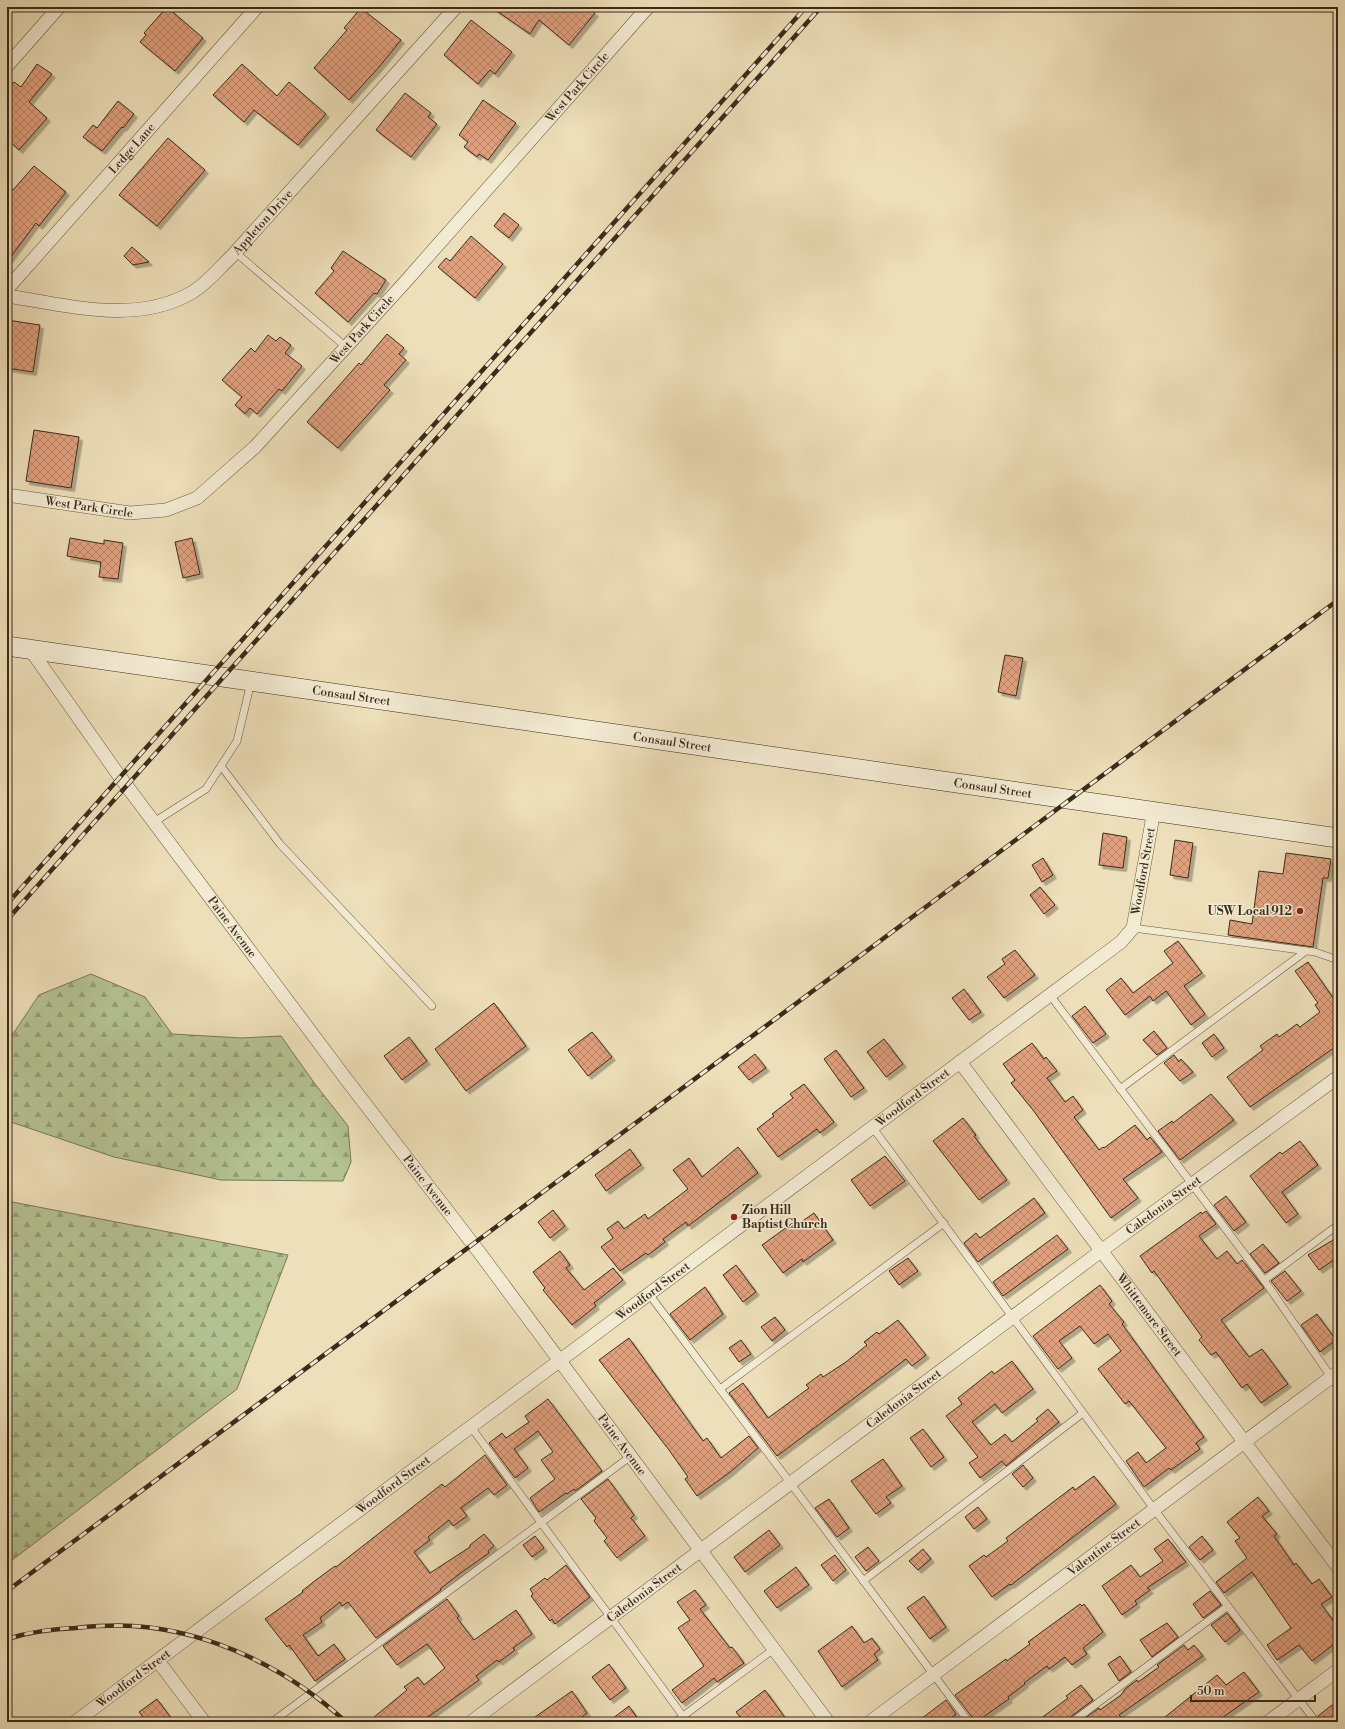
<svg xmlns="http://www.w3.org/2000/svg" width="1345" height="1729" font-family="'Libre Bodoni',serif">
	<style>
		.forest { fill: url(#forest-firs); stroke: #787656 }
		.building { fill: url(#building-cross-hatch); stroke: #3b2b19; filter: url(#shadow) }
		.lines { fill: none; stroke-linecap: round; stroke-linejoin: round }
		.lane-casing { stroke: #685841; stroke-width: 8 }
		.street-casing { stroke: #685841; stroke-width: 14 }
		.secondary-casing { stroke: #3b2b19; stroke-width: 20 }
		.lane { stroke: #f3ead2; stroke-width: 7 }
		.street { stroke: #f3ead2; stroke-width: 13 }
		.secondary { stroke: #f3ead2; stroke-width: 19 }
		.rail-casing { stroke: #3b2b19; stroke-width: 4.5 }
		.rail { stroke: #f3ead2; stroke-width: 3; stroke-dasharray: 9; stroke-linecap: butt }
		.poi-dot { fill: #8f2418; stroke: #f3ead2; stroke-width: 1.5 }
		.labels { text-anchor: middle; stroke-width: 3; stroke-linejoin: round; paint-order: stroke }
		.street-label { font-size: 12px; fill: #3b2b19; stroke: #f3ead2 }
		.poi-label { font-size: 12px; font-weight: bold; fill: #3b2b19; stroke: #f3ead2; text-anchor: end }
	</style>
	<defs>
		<pattern id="forest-firs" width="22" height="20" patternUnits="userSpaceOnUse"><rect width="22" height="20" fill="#b4c292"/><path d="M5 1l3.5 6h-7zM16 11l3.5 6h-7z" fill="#949e76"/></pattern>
		<pattern id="building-cross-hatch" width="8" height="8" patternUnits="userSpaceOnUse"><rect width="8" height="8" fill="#e1a07e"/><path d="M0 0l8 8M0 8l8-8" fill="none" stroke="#b88366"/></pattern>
		<filter id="shadow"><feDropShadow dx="3.5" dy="3.5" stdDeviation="0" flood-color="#0004"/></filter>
	</defs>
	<rect width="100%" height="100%" fill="#eddfb9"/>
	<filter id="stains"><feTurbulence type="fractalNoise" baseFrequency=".005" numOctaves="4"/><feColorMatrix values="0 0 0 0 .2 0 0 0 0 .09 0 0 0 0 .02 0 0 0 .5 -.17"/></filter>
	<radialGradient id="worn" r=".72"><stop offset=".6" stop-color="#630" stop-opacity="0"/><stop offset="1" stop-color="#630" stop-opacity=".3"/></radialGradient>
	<g class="forest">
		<path d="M91,974l54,23 27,37 70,4 39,-2 34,48 33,42 3,36 -8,19 -122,-1 -107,-23 -106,-36 -1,-78 32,-48z"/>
		<path d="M7,1201l281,54 -51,134 -230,175z"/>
	</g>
	<g class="building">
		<path d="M167,7l36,31 -28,33 -35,-29 6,-7 -2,-2z"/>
		<path d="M491,7h96l8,6 -26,32 -30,-25 -9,14z"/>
		<path d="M361,8l40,32 -22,27 -30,33 -35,-32 33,-38 -3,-2z"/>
		<path d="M471,20l41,32 -17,22 -5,-4 -12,14 -34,-29z"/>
		<path d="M37,64l15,10 -23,28 18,16 -28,32 -12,-11v-49l7,-8 7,5z"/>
		<path d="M242,64l35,32 12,-14 37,32 -28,31 -44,-35 -10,12 -31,-27z"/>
		<path d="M405,93l26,20 -3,4 9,7 -26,33 -35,-27z"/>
		<path d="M483,100l33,23 -28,37 -9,-6 -2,3 -13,-10 4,-5 -9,-7z"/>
		<path d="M118,101l16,13 -11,14 -1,-1 -20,24 -19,-14 10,-12 4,3z"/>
		<path d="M168,138l37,32 -48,56 -38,-31z"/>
		<path d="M34,166l32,26 -27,34 -3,-3 -29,39v-77l6,5z"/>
		<path d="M504,213l15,12 -10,13 -15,-12z"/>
		<path d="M471,236l32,28 -28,34 -37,-31 8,-9 4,3z"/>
		<path d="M132,247l17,15 -16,3 -9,-9z"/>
		<path d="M343,251l43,29 -9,14 -3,-1 -26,29 -33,-29 19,-22 -3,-3z"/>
		<path d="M7,320l33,5 -7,47 -26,-4z"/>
		<path d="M387,334l17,14 -5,6 7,6 -22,25 6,5 -52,58 -31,-26 52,-59 2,2z"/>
		<path d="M268,335l8,6 4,-4 11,8 -6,8 17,13 -20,25 -3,-2 -22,25 -7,-6 -5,6 -10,-9 7,-8 -20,-17 29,-32 4,4z"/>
		<path d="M34,430l45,7 -8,51 -45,-7z"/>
		<path d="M70,538l34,6v-4l19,3 -5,36 -19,-2 2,-15 -34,-6z"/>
		<path d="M192,538l8,36 -17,4 -8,-36z"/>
		<path d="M1005,655l18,3 -7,38 -18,-4z"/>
		<path d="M1103,833l24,4 -4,31 -24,-3z"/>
		<path d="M1175,840l18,3 -5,35 -18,-3z"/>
		<path d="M1286,853l45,6 -3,19h-5l-10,69 -85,-12 2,-15 22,4 7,-53 24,3z"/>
		<path d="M1043,858l10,17 -11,7 -10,-17z"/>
		<path d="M1040,887l15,18 -11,9 -14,-19z"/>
		<path d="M1178,941l24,32 -18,13 21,28 -14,11 -25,-34 -13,10 -3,-5 -25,19 -19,-25 15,-12 12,15 40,-30 -9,-12z"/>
		<path d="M1015,950l20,25 -31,23 -17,-21 18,-13 -3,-5z"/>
		<path d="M1308,962l30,43v40l-88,62 -23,-30 36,-27 -3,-4 17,-12 2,3 18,-13 3,3 20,-15 -5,-7 3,-2 -23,-32z"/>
		<path d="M964,989l17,23 -12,8 -17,-22z"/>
		<path d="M494,1003l32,43 -60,45 -31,-42z"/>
		<path d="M1085,1006l21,28 -13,9 -21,-27z"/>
		<path d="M1154,1031l13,17 -10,7 -14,-15z"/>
		<path d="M592,1032l20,25 -24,19 -20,-26z"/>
		<path d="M1214,1034l10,14 -12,9 -10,-14z"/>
		<path d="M409,1037l18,24 -25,19 -18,-24z"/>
		<path d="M884,1039l19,25 -17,13 -19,-25z"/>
		<path d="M1032,1043l12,16 2,-2 11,14 -10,7 18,24 8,-6 10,14 -9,7 25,33 4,-3 1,1 31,-23 12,15 3,-3 12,15 -39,27 15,19 -27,20 -78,-108 -22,-27 4,-3 -12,-16z"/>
		<path d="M836,1050l28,38 -13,9 -27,-38z"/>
		<path d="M755,1054l11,14 -17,12 -11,-13z"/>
		<path d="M1174,1055l5,7 2,-3 12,13 -13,9 -16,-18z"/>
		<path d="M804,1084l30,38 -14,11 -3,-4 -39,28 -21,-28 17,-13 -2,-2 21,-16 -3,-4z"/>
		<path d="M1211,1094l23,26 -54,40 -22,-29 14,-10 1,2z"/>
		<path d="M963,1118l13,17 -2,1 33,44 -28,20 -46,-59z"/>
		<path d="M1300,1141l18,24 -36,27 16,22 -12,9 -36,-47 30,-24 2,2z"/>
		<path d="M738,1147l20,26 -70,53 -2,-4 -23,17 2,3 -17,13 -2,-2 -26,18 -19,-24 12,-9 -6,-9 11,-8 6,8 21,-15 3,5 40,-30 -15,-19 16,-12 13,19z"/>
		<path d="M630,1149l11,16 -35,26 -11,-16z"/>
		<path d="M885,1156l20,25 -35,25 -19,-26z"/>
		<path d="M1226,1196l20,26 -12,9 -20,-26z"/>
		<path d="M1034,1198l11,15 -67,49 -14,-19 12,-10 4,5z"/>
		<path d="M553,1210l12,16 -15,12 -12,-16z"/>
		<path d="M1206,1211l10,13 -17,12 18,23 10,-8 10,13 5,-4 22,28 -43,32 28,37 13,-8 26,35 -27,19 -14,-19 -5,4 -26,-36 -5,3 -12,-15 3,-3 -48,-66 -2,2 -12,-17 61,-44 1,2z"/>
		<path d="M814,1213l19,27 -30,22 -1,-3 -19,14 -21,-28 32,-23 3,3z"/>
		<path d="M1057,1235l11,14 -65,47 -10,-14z"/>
		<path d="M1338,1237v20l-19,13 -11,-15z"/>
		<path d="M1263,1244l16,19 -14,10 -15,-19z"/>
		<path d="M560,1251l10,14 -4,3 18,22 29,-22 10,12 -29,23 2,3 -24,19 -29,-35 2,-2 -12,-16z"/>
		<path d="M908,1258l10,13 -19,14 -10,-14z"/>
		<path d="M736,1265l20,27 -13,10 -20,-27z"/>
		<path d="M1285,1271l16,20 -14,10 -16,-20z"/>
		<path d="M1100,1285l12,16 -3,3 15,18 -2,2 82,113 -8,6 4,6 -29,21 -2,-2 -25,19 -18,-26 12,-9 8,11 20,-15 -37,-47 -4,3 -27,-35 23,-18 -13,-17 -14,10 -14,-18 -21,15 13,17 -14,11 -25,-33z"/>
		<path d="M705,1287l18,27 -33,26 -20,-26z"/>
		<path d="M1317,1314l19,26 -16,12 -19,-27z"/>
		<path d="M775,1317l10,13 -13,11 -11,-14z"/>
		<path d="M898,1320l28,35 -14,11 -6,-7 -129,97 -48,-63 14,-10 25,35 41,-30 -3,-3 15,-11 2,3 23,-15 21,-17 -3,-3 13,-10 2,2z"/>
		<path d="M629,1338l74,103 4,-3 14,20 28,-22 9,12 -29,25 -32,23 -12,-17 3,-2 -19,-27 -70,-90z"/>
		<path d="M741,1340l10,14 -12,8 -10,-14z"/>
		<path d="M1012,1361l21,28 -31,24 -7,-9 -23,18 19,23 14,-11 7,8 26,-21 -2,-2 12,-10 11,13 -53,44 -4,-5 -22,17 -11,-15 9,-6 -32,-41 16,-12 -4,-6 34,-27 2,3z"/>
		<path d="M548,1399l54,72 -27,20 -1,-2 -7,5 -1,-1 -27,19 -9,-14 25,-19 -14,-19 12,-8 -15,-21 -24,18 14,19 -13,10 -26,-35 13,-10 4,5 23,-16 -4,-6z"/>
		<path d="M923,1429l21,28 -13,10 -21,-29z"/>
		<path d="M485,1455l22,30 -13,10 -6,-7 -27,20 6,8 -14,10 -4,-6 -21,17 2,3 -16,12 16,21 40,-26v-2l14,-11 10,12 -6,5 1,2 -27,19 -22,17 1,1 -65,48 -28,-36 -6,4 -2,-4 -20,16 2,4 -19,13 15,21 16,-12 11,15 -30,22 -26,-36 -2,2 -22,-28 38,-27 -1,-1 14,-11 19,-14 1,1 106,-83 3,3z"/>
		<path d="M883,1459l19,27 -16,11 5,6 -15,11 -25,-33z"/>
		<path d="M1023,1465l10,13 -10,9 -11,-13z"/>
		<path d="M1094,1476l22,28 -105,81 -1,-1 -18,13 -23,-31 15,-11 2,2 22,-16 -2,-3 67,-51 2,3z"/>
		<path d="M608,1479l26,36 -3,3 14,18 -28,22 -13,-17 3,-3 -13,-17 2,-3 -15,-19z"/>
		<path d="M1258,1497l11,14 -7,5 15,18 -3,2 20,29 2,-2 16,21 7,-5 13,18 -11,7 17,23v14l-26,20 -13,-16 -22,15 -10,-15 24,-17 -39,-56 -28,21 -8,-11 31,-24 -12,-17 5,-3 -13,-16z"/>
		<path d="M829,1499l20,29 -12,9 -22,-29z"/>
		<path d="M978,1507l9,12 -13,10 -9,-12z"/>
		<path d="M769,1530l11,15 -35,27 -11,-15z"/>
		<path d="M535,1536l9,12 -12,9 -9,-12z"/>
		<path d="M1202,1536l11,14 -13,10 -11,-13z"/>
		<path d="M1168,1539l18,23 -39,26 3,2 -15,11 2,3 -15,11 -20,-29 29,-21 9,12 23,-16 -9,-12z"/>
		<path d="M868,1547l11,14 -13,10 -11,-14z"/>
		<path d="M923,1549l8,10 -13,11 -9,-9z"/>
		<path d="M835,1555l11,15 -13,11 -12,-16z"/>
		<path d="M566,1565l24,32 -35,27 -3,-5 -2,2 -19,-25 2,-2 -3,-5 15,-11 2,2z"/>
		<path d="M796,1567l13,18 -32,23 -13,-17z"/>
		<path d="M695,1590l11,15 -6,4 30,39 2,-1 12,16 -27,19 -3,-4 -32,25 -10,-13 32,-24 -26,-38 12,-8 -13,-18z"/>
		<path d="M1210,1591l11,14 -18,13 -10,-14z"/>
		<path d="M924,1596l22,31 -16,12 -23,-31z"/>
		<path d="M447,1599l12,17 -2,2 17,22 42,-30 16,24 -19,14 2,2 -16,12 -2,-2 -21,16 3,4 -58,42h-53l39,-32 -3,-3 14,-10 6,8 21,-17 -18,-24 -30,21 -14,-19z"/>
		<path d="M1080,1604l2,2 2,-2 19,28 -20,16 4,6 -15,11 -7,-8 -16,12 -2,-3 -23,17 1,1 -17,13 1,2 -33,23 -21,-27 51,-36 1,2 23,-17 -2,-2z"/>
		<path d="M1227,1613l13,17 -15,12 -14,-17z"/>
		<path d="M1167,1623l11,14 -26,20 -12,-17z"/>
		<path d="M852,1626l12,17 8,-5 8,11 -6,5 4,6 -36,27 -24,-36z"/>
		<path d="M1184,1645l4,5 6,-5 9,11 -84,59 2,2 -7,5h-34l19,-14 1,2 21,-15 4,-6 12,-9 1,2 21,-15 -2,-2z"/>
		<path d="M1120,1656l11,16 -12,9 -11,-17z"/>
		<path d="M609,1664l17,24 -16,12 -18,-23z"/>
		<path d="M1244,1672l15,20 -43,30h-57l58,-47 9,10z"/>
		<path d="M1081,1685l12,15 -24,18 -2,4h-31l32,-24 -2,-2z"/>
		<path d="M765,1690l11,15 12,17h-44l-8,-10z"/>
		<path d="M572,1691l15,22 -12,9h-47z"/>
		<path d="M157,1699l17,23h-27l-8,-10z"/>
		<path d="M946,1700l10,14 -11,8h-28z"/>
		<path d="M1332,1705l6,8v9h-17l-3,-6z"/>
		<path d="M629,1706l11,16h-32z"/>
	</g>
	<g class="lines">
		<defs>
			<g id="lane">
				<path d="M235,252l111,95"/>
				<path d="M221,766l59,78 152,162"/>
				<path d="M154,822l52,-33 31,-48 14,-59"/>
				<path d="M1133,928l182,24 23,8"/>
				<path d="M1050,995l214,285 74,107"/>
				<path d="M1120,1089l186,-138"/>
				<path d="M873,1128l281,381 162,213"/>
				<path d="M1264,1280l74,-55"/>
				<path d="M649,1294l320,428"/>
				<path d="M720,1389l224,-166"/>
				<path d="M471,1427l212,289"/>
				<path d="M863,1581l220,-168"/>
				<path d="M272,1722l359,-266"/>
				<path d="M675,1722l99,-73"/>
				<path d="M1072,1722l156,-116"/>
			</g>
			<g id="street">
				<path d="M7,66l52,-59"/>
				<path id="s1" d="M7,289l250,-282"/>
				<path id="s2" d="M7,296c60,9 128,29 184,-3 16,-9 28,-25 41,-37l224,-249"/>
				<path id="s3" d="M7,495l123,18 36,-3 31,-12 58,-51 151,-166 242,-274"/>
				<path id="s4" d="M30,649l90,128 226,302 133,173 349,470"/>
				<path id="s5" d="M960,1062l378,505"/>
				<path d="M158,1661l46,61"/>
				<path id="s6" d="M75,1722l1046,-780 12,-14 21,-118"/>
				<path id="s7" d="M471,1722l630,-471 237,-174"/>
				<path id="s8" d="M870,1722l468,-350"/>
				<path d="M1268,1722l70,-52"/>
			</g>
			<g id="secondary">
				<path id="s9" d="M7,646l1331,192"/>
			</g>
		</defs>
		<use href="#lane" class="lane-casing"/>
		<use href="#street" class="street-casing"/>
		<use href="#secondary" class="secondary-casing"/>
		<use href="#lane" class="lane"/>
		<use href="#street" class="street"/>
		<use href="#secondary" class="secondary"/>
		<defs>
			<g id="rail">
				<path d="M7,904l799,-897"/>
				<path d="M7,920l814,-913"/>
				<path d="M7,1591l1331,-991"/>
				<path d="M7,1639c23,-7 45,-10 69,-11 19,-2 38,-3 57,-2 78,5 156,43 213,96"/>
			</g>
		</defs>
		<use href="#rail" class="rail-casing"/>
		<use href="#rail" class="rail"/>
	</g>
	<g class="poi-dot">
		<circle cx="1300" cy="911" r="4"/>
		<circle cx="734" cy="1217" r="4"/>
	</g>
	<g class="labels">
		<g class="street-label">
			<text dy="4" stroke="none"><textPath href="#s3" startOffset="754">West Park Circle</textPath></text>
			<text dy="4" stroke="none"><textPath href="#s1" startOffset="188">Ledge Lane</textPath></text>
			<text dy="4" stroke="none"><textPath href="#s2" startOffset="289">Appleton Drive</textPath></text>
			<text dy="4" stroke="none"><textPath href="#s3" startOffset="430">West Park Circle</textPath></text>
			<text dy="4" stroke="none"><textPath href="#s3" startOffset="83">West Park Circle</textPath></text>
			<text dy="4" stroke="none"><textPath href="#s9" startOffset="348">Consaul Street</textPath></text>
			<text dy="4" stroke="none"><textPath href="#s9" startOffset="672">Consaul Street</textPath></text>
			<text dy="4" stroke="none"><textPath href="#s9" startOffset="996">Consaul Street</textPath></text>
			<text dy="4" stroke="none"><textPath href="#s6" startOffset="1381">Woodford Street</textPath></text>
			<text dy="4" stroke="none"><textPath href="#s4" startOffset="344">Paine Avenue</textPath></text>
			<text dy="4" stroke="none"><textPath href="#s6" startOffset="1045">Woodford Street</textPath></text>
			<text dy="4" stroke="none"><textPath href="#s4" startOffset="668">Paine Avenue</textPath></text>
			<text dy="4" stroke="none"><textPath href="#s7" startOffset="864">Caledonia Street</textPath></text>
			<text dy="4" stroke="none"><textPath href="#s6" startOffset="721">Woodford Street</textPath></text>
			<text dy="4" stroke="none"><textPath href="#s5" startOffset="316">Whittemore Street</textPath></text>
			<text dy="4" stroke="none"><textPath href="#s7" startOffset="540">Caledonia Street</textPath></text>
			<text dy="4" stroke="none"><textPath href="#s4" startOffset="992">Paine Avenue</textPath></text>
			<text dy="4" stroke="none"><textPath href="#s6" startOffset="397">Woodford Street</textPath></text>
			<text dy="4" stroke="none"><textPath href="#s8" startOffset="292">Valentine Street</textPath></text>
			<text dy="4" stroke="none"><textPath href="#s7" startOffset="216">Caledonia Street</textPath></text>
			<text dy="4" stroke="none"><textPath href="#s6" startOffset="73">Woodford Street</textPath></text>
		</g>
		<g class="poi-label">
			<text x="1292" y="915">USW Local 912</text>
			<text x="742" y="1214" text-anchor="start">Zion Hill<tspan x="742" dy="14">Baptist Church</tspan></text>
		</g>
	</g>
	<rect width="1345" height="1729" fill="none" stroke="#eddfb9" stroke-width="24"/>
	<rect x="8" y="8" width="1329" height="1713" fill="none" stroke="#3b2b19" stroke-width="2"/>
	<rect x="12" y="12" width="1321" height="1705" fill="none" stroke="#3b2b19"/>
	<path d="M1191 1695v6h124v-6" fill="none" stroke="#3b2b19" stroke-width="2"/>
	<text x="1197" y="1695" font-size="12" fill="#3b2b19" stroke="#f3ead2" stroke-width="3" paint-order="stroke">50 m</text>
	<rect width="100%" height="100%" filter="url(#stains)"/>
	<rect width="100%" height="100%" fill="url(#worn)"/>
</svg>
